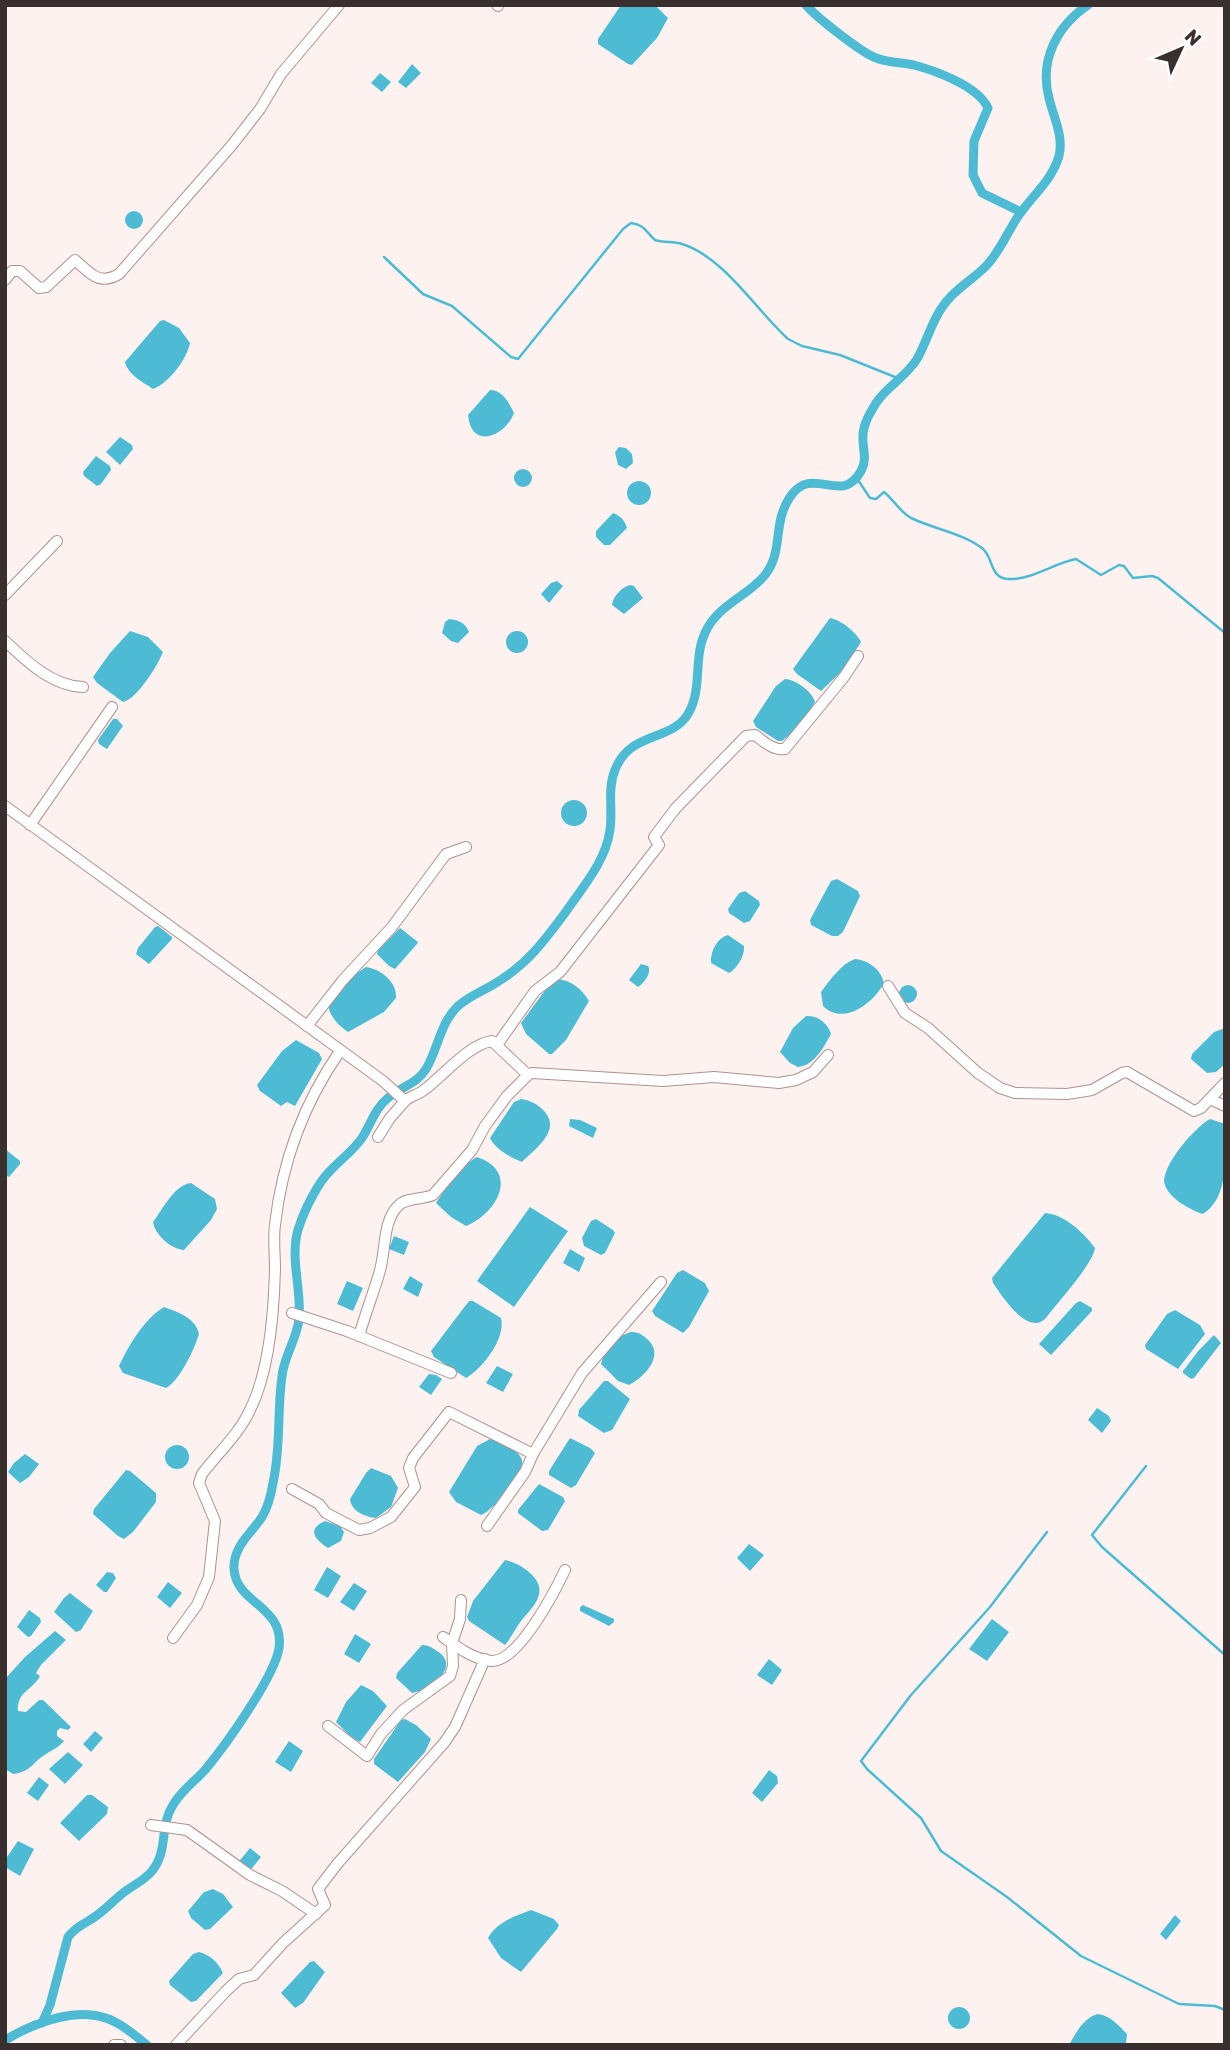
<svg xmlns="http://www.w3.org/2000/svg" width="1230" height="2050" font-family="Rubik,sans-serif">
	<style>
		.water { fill: #4ebbd4 }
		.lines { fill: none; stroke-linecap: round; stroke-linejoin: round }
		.stream { stroke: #4ebbd4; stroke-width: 2.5 }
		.canal { stroke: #4ebbd4; stroke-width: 9 }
		.minor-casing { stroke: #ae9291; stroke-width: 12 }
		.minor { stroke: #fff; stroke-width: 10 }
	</style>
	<rect width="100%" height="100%" fill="#fef2f1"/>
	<g class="water">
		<path d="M621,5h34l13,13 -11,20 -25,27 -4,-1 -30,-20v-5z"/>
		<path d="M412,64l9,9 -15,15 -8,-6z"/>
		<path d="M380,73l11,9 -9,10 -11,-9z"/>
		<circle cx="134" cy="220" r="9"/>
		<path d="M164,320l15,8 11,15c-3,16 -21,40 -37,46 -10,-7 -25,-14 -28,-27l35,-41z"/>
		<path d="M490,390c13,0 19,13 24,23 -9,24 -43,37 -46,2z"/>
		<path d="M120,437l12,8 1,4 -13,16 -14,-13z"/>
		<path d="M619,447l7,1 6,6 1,9 -7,6 -8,-4 -3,-13z"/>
		<path d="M96,456l14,10 1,4 -10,14 -4,2 -13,-10 -1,-4z"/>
		<circle cx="523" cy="478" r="9"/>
		<circle cx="639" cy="493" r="12"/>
		<path d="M613,513c8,3 12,8 14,15l-17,17h-6l-8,-8v-6z"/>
		<path d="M557,581l6,5 -14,17 -8,-9 10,-11z"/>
		<path d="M630,585l4,1 9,12 -19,16 -12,-9c1,-9 10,-18 18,-20z"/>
		<path d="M830,618c11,2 26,14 31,24l-18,28 -22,21 -24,-17 -4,-5z"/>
		<path d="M449,619c9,1 16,3 20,13l-11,11 -7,-2 -9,-8 3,-11z"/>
		<path d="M130,631l18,6 15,15c-5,13 -26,47 -40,50l-26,-19 -4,-6 17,-24z"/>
		<circle cx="517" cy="642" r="11"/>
		<path d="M785,679c11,1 27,12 30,23l-15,24 -18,15h-4l-22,-14 -3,-6 23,-35z"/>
		<path d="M113,719h4l6,7 -16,23 -8,-5 -1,-4z"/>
		<circle cx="574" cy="813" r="13"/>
		<path d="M837,879l21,12 2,5 -17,36 -5,4h-6l-21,-11 -1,-5 21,-39z"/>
		<path d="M745,891l14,10 1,4 -10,16 -6,2 -15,-10 -1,-4 11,-16z"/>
		<path d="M158,926l14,11v2l-23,25 -13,-10 2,-6 17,-21z"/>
		<path d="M400,928l18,14 -1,2 -22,25 -6,-3 -12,-12 1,-4z"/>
		<path d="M728,935l16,11c1,9 -7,23 -15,27l-18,-10c-1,-11 6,-25 17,-28z"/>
		<path d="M855,959c13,1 26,10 29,24 -11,21 -41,43 -61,23l-2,-14c9,-12 20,-28 34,-33z"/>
		<path d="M641,964l7,2c4,7 -4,17 -10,21l-9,-7z"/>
		<path d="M366,967c15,2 31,15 30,31l-12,14 -36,20c-10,-7 -18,-15 -20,-27l18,-25z"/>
		<path d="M557,979c14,1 25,10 32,22l-23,39 -14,14h-3l-23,-20 -5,-11 28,-38z"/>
		<circle cx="908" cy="994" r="9"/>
		<path d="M806,1016c11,-1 22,7 25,18 -7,13 -17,32 -33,33l-8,-4 -10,-11 13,-24z"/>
		<path d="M1225,1028v36l-9,8 -9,1 -16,-14 1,-5 22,-22z"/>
		<path d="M296,1040l23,13 3,6 -27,47 -8,-4 -6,4 -21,-15 -3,-6 25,-34z"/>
		<path d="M521,1099c11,2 17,5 24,13 16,19 -10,37 -23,50 -12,-5 -27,-13 -32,-24l24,-36z"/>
		<path d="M570,1119l10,1 17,8 -4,10 -24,-12z"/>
		<path d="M1210,1119l15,5c0,31 5,73 -22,90 -13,-4 -34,-16 -38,-29 -6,-17 31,-59 45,-66z"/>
		<path d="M5,1149l15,12v3l-11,13 -4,-2z"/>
		<path d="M477,1157c44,15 19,57 -11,69l-15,-9 -15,-14c10,-15 25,-38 41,-46z"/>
		<path d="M191,1183l24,16 2,10 -6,11 -27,30c-13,-1 -29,-15 -31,-28 10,-13 21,-37 38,-39z"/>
		<path d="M530,1207l38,24 -54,76 -37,-26z"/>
		<path d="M1045,1213c19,1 39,20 50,35 -2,16 -37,54 -49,70 -18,19 -44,-22 -53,-35l-1,-5z"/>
		<path d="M596,1219l17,11 2,3 -10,20 -4,2 -17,-9 -2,-8 9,-17z"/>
		<path d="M394,1236l15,6 -5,13 -15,-6z"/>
		<path d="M570,1249l15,9 -6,14 -16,-9z"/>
		<path d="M683,1270l22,13 4,8 -20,36 -6,6 -28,-17 -3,-5 25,-38z"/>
		<path d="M410,1276l13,8 -5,13 -15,-8z"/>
		<path d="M347,1281l16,7 -10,23 -16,-7z"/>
		<path d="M469,1301h4l28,17c5,20 -18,50 -35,60l-32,-21 -3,-6z"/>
		<path d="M1080,1301l12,7v3l-41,44 -12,-11 37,-41z"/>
		<path d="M164,1307c14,5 32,11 35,27 -4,14 -20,48 -33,54l-43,-15 -4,-7c10,-21 25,-47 45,-59z"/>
		<path d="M1175,1310l25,15 5,9 -27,35 -32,-20 -1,-4 22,-31z"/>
		<path d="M631,1332c7,0 10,2 15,6 20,16 0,38 -17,47l-11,-4 -17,-17c3,-14 15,-28 30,-32z"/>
		<path d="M1214,1335l7,8 -27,35 -3,1 -8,-6v-2l16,-21z"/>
		<path d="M497,1366l16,8 -10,18 -17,-9z"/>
		<path d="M429,1374l7,1 6,4 -11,16 -12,-8z"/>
		<path d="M604,1381h4l22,18 -18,31 -8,3 -26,-17 1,-6z"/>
		<path d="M1097,1408l12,8 2,5 -9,12 -14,-13z"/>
		<path d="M570,1438l20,10 5,5 -19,32 -5,3 -22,-13v-4z"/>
		<path d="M490,1439c9,2 29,11 32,21 3,12 -30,52 -41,55l-25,-13 -7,-10 28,-46z"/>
		<circle cx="177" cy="1457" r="12"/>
		<path d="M25,1454l14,10 -10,13 -9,6 -12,-11 6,-9z"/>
		<path d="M371,1468l20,8 7,12 -7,19 -15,11c-11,-1 -25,-7 -26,-19l16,-26z"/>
		<path d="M126,1470l4,1 26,22v9l-23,30 -9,7 -6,-3 -25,-22 1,-5z"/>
		<path d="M539,1484l24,13 2,4 -17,29 -6,1 -24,-18v-3z"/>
		<path d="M325,1521l15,5 4,6 -3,9 -13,7c-13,-8 -22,-19 -3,-27z"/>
		<path d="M749,1544l15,11 -14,16 -13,-13z"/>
		<path d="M505,1560c9,2 19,7 25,13 20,18 4,33 -9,48 -6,8 -10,17 -16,24l-36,-24 -2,-4 6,-16z"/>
		<path d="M327,1567l14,9 -13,22 -14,-8z"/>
		<path d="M107,1572l6,1 3,5 -9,14h-3l-8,-7z"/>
		<path d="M168,1582l14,11 -12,15 -13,-11z"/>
		<path d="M354,1583l13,8 -13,20 -14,-9z"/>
		<path d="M70,1593l23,18 -12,19 -5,2 -22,-20 10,-14z"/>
		<path d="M583,1605l31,14v3l-5,4 -29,-15v-4z"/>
		<path d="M29,1610l11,8 1,4 -10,14 -3,1 -11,-10z"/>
		<path d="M992,1619l17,13 -22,29 -18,-12z"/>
		<path d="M55,1631l11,9 -25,25 -5,8 4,3c-8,15 -23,15 -22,35l8,1 13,-12h4l28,27 -3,3 -8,-2 -3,3v5l7,5c-6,7 -10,8 -18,13 -15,9 -13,17 -33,20l-8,-5v-90l20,-22z"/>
		<path d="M355,1634l16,10 -12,19 -15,-9z"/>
		<path d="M422,1645c6,0 9,2 15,6 25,15 -7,40 -25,42l-16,-15 1,-5z"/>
		<path d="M769,1659l13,11 -10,15 -15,-10z"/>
		<path d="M361,1685l12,6 14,15 -27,36 -8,-4 -16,-16 10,-20z"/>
		<path d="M405,1719l11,6 15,14 -6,13 -27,30 -24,-18v-5l27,-39z"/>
		<path d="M95,1731l8,7 -12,14 -8,-8z"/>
		<path d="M289,1741l14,10 -12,21 -16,-10z"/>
		<path d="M68,1752l15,13 -18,19 -16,-15z"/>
		<path d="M769,1770l8,6 1,7 -16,19 -10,-9z"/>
		<path d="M39,1777l10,8 -11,16 -11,-8z"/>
		<path d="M87,1795h5l16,12 -1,7 -28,27 -19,-18z"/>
		<path d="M18,1841l16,8 -14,27 -15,-9v-7z"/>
		<path d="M250,1848l11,9 -12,15 -12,-8z"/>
		<path d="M213,1889l10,5 10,13 -23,22 -5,1 -14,-12 -3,-7 16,-19z"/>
		<path d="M531,1910l23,9 5,6 -2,4 -36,43 -20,-14 -13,-20c9,-16 27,-22 43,-28z"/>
		<path d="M1175,1915l6,6 -15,19 -6,-6z"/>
		<path d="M199,1952c11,3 19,10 24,21l-27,28 -5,1 -21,-17 -1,-4 24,-27z"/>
		<path d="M314,1961l11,11 -22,31 -8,5 -14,-15 29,-31z"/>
		<circle cx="959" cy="2018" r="11"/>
		<path d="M1098,2014c13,2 20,11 29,20l-1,11h-57c7,-12 14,-27 29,-31z"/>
	</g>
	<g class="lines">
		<g class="stream">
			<path d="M384,257l39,37 29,12 59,51 7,2 105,-130 8,-6c14,2 15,9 24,17 9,3 18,1 27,4 42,13 74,66 106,95l14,7 38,9 60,24"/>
			<path d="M856,477l14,21 6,1 8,-7c10,8 15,19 27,26 23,11 51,15 71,30 12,9 7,30 26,31 24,1 46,-16 68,-20l25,16 18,-10 5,1 9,12 19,-2 6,2 67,55"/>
			<path d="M1146,1466l-54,69 10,12 123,108"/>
			<path d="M1047,1532l-57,75 -79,88 -50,66 6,8 54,49 20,33 66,46 74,59 98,48 36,2 10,4"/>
		</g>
		<g class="canal">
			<path d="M806,5c10,12 56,48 70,53 12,5 26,4 38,7 22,6 64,21 74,43l-14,33 -1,34 9,18 39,19"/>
			<path d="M42,2023l8,-18 18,-68c8,-11 17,-13 28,-21 10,-7 18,-16 27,-23 10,-8 21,-12 29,-22 17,-21 7,-45 21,-66 8,-14 21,-23 32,-35 20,-24 70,-94 74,-122 6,-42 -43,-44 -45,-79 -1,-23 17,-35 28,-52 6,-10 9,-22 11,-34 8,-35 4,-71 9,-107 2,-20 15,-37 17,-57 3,-31 -11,-65 1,-95 5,-15 18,-41 29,-52 11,-12 24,-21 33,-34 9,-14 13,-30 26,-40 12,-11 29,-14 38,-29 12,-20 14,-46 32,-63 12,-11 28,-16 41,-25 29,-18 46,-41 66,-68 17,-25 41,-52 45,-83 3,-20 -3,-41 5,-60 15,-39 56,-28 73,-56 15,-25 5,-56 17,-81 12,-28 42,-36 60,-58 19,-24 7,-51 25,-78 23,-34 51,10 71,-26 7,-12 1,-23 2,-35 0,-12 7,-23 13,-33 11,-17 30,-26 41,-44 10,-17 14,-37 26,-53 11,-17 30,-26 44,-41 13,-14 21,-34 32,-50 14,-20 33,-35 40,-59 5,-20 -6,-40 -10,-58 -10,-38 8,-72 39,-93"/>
			<path d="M5,2040c31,-18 76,-36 110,-18 12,6 22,15 32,23"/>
		</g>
		<defs>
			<g id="minor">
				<path d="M497,5l1,1"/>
				<path d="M5,280l7,-9h8l19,17 7,-1 29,-27c15,13 24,26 44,14l113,-129 28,-36 21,-35 58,-69"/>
				<path d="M5,595l52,-54"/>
				<path d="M5,641c21,20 47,45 78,46"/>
				<path d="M5,806l378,275 22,20 -15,17 -12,19"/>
				<path d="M30,825l82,-118"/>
				<path d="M888,986l17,27 23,15 50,45 22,15 15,5 52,1 25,-4 30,-17 5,-1 67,39 7,-3 24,-25"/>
				<path d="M307,1026l36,-46 49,-53 54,-73 20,-7"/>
				<path d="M497,1045l38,-54 25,-19 99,-127 -5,-8 21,-28 71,-73 9,-1c9,7 19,16 30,14l59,-72 14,-21"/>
				<path d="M1210,1099l15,7"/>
				<path d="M405,1101c5,-5 13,-6 19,-11 19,-14 45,-46 68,-49l36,34"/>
				<path d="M292,1313l55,18 104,42"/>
				<path d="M359,1336c6,-21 14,-42 20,-62 7,-21 3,-52 19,-68 8,-9 24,-6 35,-11l39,-45 13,-24 22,-30 21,-21 4,-2 131,8 51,-4 65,6 17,-3 17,-8 15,-17"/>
				<path d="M292,1489l27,15 7,9 33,17 11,-2 21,-11 24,-30 -6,-19 4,-10 36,-46 84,42"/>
				<path d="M487,1526l38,-54 8,-18 49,-81 79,-91"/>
				<path d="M443,1637c14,10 30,22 48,24 27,2 64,-70 74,-91"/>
				<path d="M173,1638l24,-33 12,-28 6,-56 -16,-38 3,-9c16,-21 37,-40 48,-64 20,-40 24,-98 25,-142 0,-14 -2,-29 0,-43 7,-63 29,-122 65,-174"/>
				<path d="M328,1726l39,30 14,-22 22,-24 47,-34 3,-10 -1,-23 8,-24 1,-19"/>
				<path d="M151,1825l36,5 63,45 32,16 34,23"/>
				<path d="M114,2045h7"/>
				<path d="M176,2045l49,-53 14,-13 15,-4 29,-32 42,-38 -7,-16 20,-26 106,-120 11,-16 30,-68"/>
			</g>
		</defs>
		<use href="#minor" class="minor-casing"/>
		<use href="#minor" class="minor"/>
	</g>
	<rect width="1230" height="2050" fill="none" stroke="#3a2f2f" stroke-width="14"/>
	<g transform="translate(1181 49) rotate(46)" stroke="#ffffff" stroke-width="5" paint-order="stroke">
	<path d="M0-5L12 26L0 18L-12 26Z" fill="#3a2f2f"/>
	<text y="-10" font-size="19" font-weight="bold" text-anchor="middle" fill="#3a2f2f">N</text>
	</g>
</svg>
